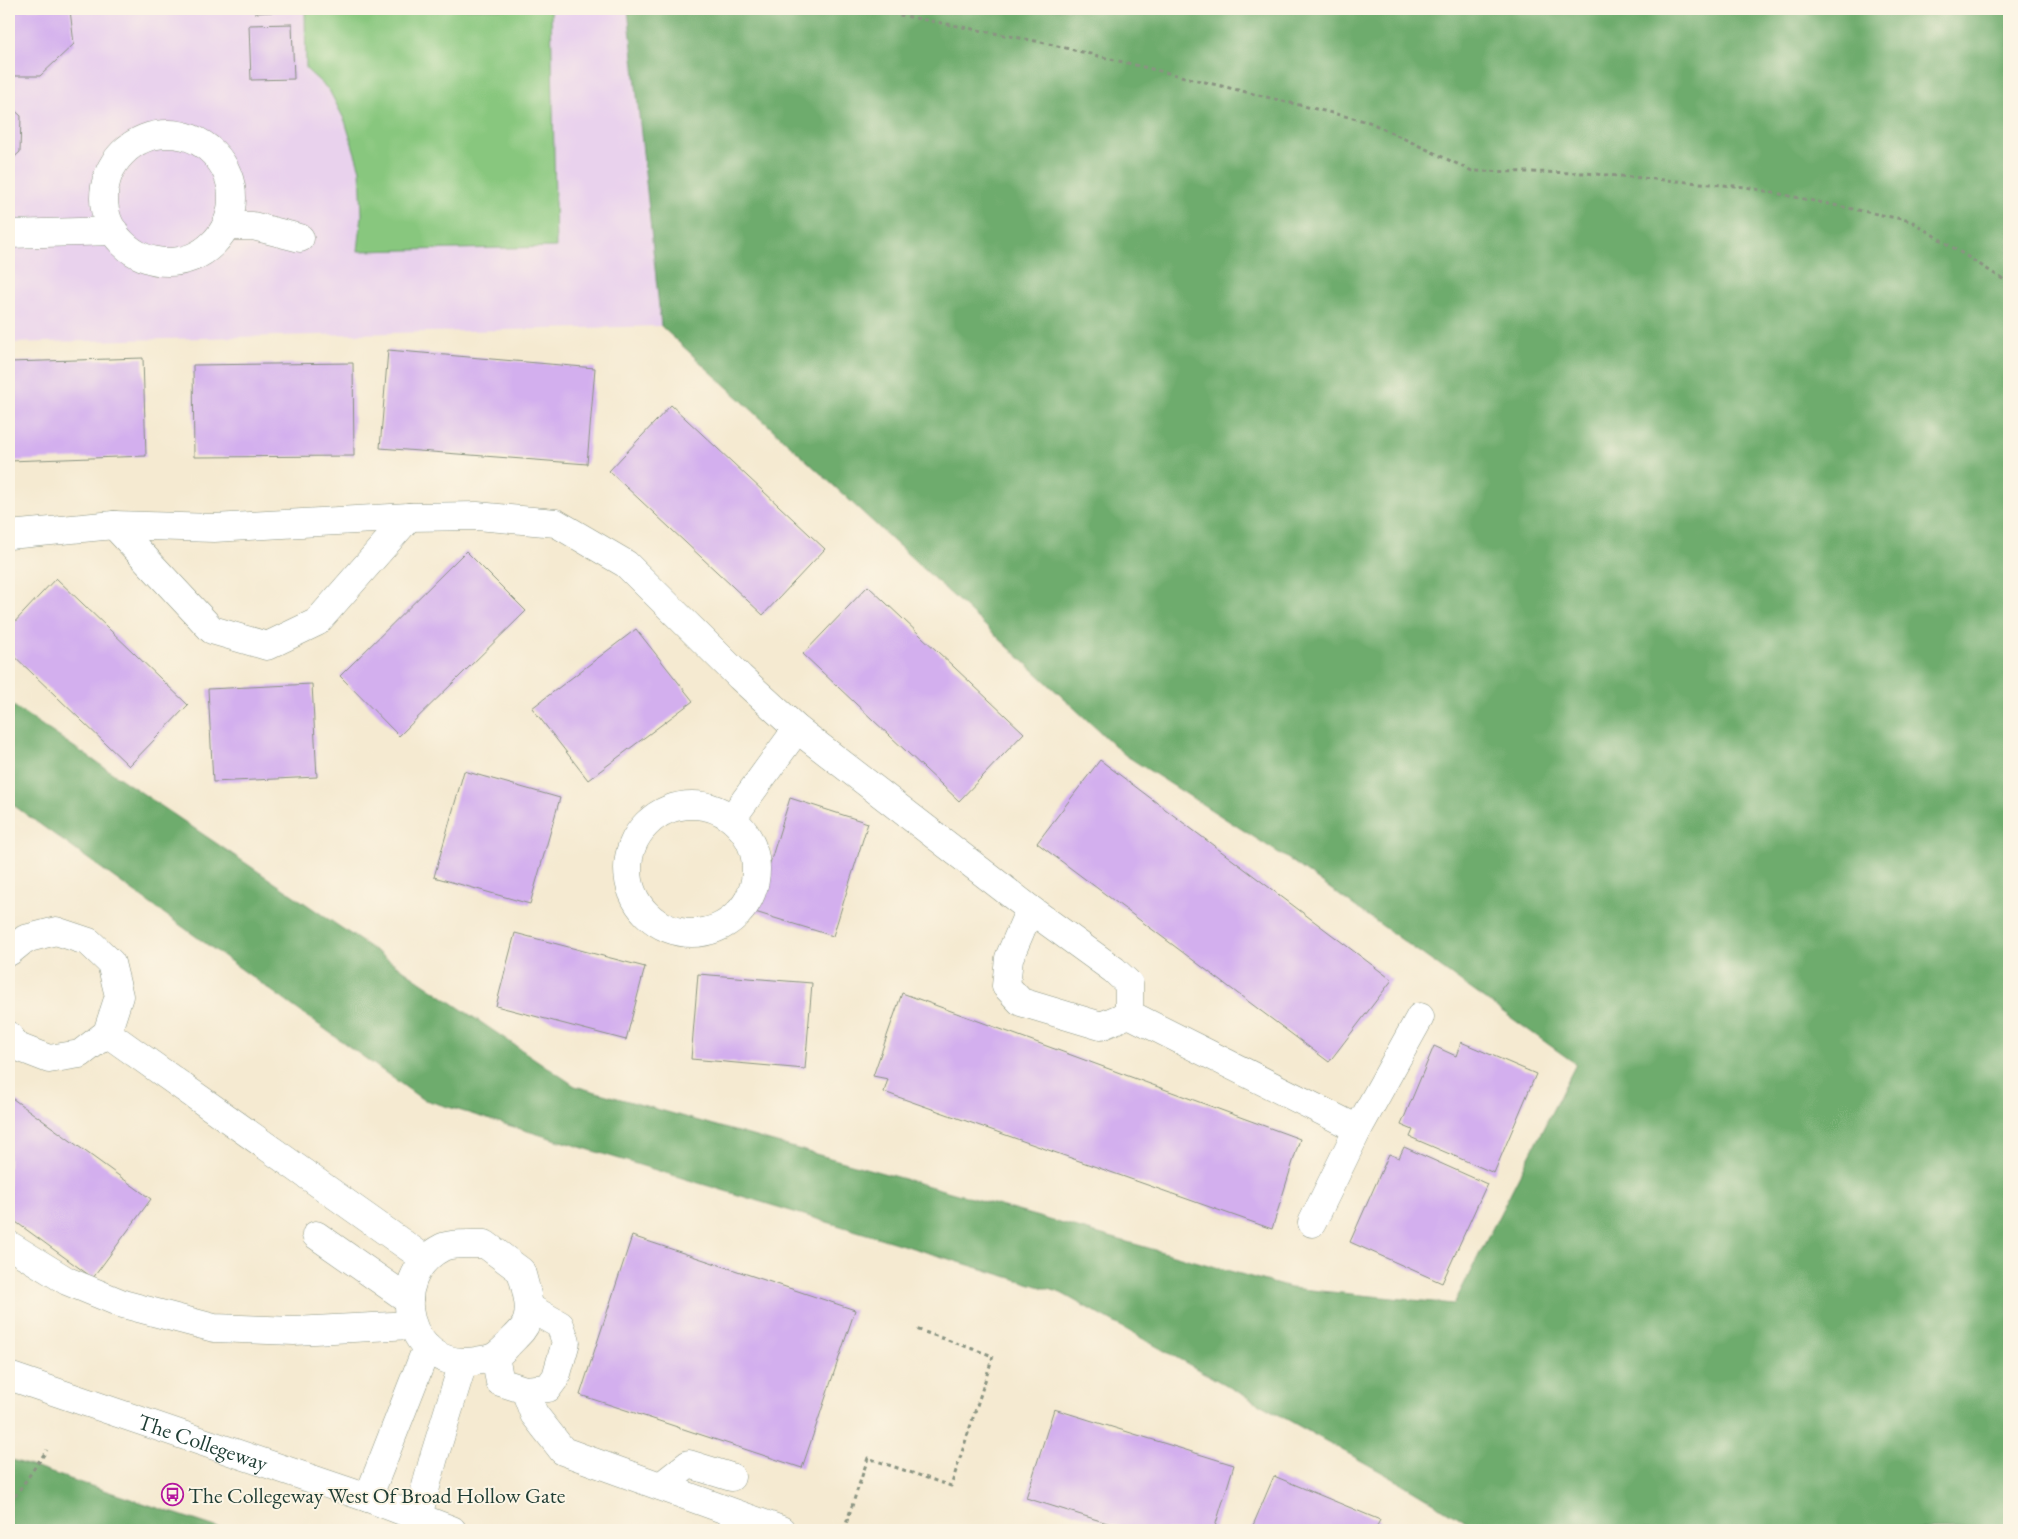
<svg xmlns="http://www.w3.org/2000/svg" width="2018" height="1539" font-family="'EB Garamond',serif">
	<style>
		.built { fill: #e9d2ed }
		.green { fill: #88c77e; stroke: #548259 }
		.forest { fill: #6eac6d; stroke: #467450 }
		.building { fill: #d3afee }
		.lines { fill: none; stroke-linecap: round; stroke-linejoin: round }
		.minor-casing { stroke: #8a9482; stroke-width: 29 }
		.path { stroke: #8a9482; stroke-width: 3; stroke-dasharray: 4 4; stroke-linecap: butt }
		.minor { stroke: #fff; stroke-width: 28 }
		.labels { text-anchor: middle; stroke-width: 4; stroke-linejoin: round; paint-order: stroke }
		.street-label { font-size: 22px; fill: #1f3d34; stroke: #fcf5e5 }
		.poi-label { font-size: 22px; fill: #1f3d34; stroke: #fcf5e5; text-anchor: start }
	</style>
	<rect width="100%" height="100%" fill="#fcf5e5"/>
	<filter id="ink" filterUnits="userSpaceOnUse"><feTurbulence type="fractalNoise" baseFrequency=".02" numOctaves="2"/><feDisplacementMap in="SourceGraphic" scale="10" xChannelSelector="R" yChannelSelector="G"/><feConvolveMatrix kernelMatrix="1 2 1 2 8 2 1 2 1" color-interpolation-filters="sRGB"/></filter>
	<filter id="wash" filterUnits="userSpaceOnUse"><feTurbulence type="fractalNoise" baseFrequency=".0096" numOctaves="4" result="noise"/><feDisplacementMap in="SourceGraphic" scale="20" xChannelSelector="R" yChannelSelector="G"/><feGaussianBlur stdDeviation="1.12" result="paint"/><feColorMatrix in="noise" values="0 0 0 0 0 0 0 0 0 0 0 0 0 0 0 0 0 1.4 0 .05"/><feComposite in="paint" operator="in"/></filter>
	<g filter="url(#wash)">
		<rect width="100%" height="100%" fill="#f5ead1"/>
		<path class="built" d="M9,9h619l33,317 -652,17z"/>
		<path class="green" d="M305,9h246l5,238 -198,4 4,-36 -2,-45 -15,-49 -16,-31 -23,-21z"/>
		<g class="forest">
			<path d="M628,9h1381v1521h-530l-78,-47 -340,-190 -639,-194 -413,-297v-99l566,383 715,202 164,16 122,-240 -286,-204 -165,-105 -464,-429z"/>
			<path d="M9,1459l216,71h-216z"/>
		</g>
		<g id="blocks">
			<g class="building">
				<path d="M9,9h60l1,1 4,34 -34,32h-31z"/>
				<path d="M255,9h37l1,2 -38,2z"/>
				<path d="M292,24l2,55 -43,1 -2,-55z"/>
				<path d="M9,105l12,11 -1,36 -11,10z"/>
				<path d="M388,350l207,18 -8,96 -207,-16z"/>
				<path d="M143,358l3,98 -137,5v-99z"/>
				<path d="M353,363l1,93 -160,1 -1,-92z"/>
				<path d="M671,405l154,144 -62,66 -154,-144z"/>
				<path d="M466,551l60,60 -127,125 -59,-60z"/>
				<path d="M56,578l132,127 -59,61 -120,-115v-23z"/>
				<path d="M868,586l156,147 -65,68 -156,-147z"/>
				<path d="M636,629l57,72 -105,79 -56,-72z"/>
				<path d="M312,684l5,93 -104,5 -5,-93z"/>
				<path d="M1100,760l292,220 -63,82 -292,-219z"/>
				<path d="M464,771l96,27 -30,106 -96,-27z"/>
				<path d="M790,798l78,25 -35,113 -78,-24z"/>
				<path d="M515,933l130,34 -19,73 -130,-34z"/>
				<path d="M698,974l114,9 -7,86 -114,-10z"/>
				<path d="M902,993l398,146 -28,90 -388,-137 4,-13 -15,-3z"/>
				<path d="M1461,1042l75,32 -42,99 -84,-36 3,-7 -12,-5 33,-79 22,10z"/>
				<path d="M9,1096l142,103 -58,79 -84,-61z"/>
				<path d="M1404,1147l83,37 -45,99 -92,-41 39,-88 10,4z"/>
				<path d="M632,1236l223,74 -53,158 -222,-73z"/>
				<path d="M1054,1409l180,56 -20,65h-84l-104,-32z"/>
				<path d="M1274,1476l106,44 -5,10h-124z"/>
			</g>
		</g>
	</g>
	<g filter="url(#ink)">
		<use href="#blocks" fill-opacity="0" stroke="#8a9482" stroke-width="1"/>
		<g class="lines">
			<defs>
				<g id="minor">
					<circle cx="168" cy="198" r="64"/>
					<path d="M226,226h27l47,12"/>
					<path d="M9,234l105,-3"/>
					<path d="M114,525l98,105 55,16 50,-24 92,-105"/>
					<path d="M9,535l105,-10 100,3 195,-11 68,-1 79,7 70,41 114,113 57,52 233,180"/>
					<circle cx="692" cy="869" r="64"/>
					<path d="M733,817l64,-88"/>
					<path d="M9,952l16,-13 31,-8 33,11 22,21 8,33 -12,37 -27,21 -31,5 -31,-12 -9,-11"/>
					<path d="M1129,1014l-28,12 -80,-24 -15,-16 3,-28 21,-49 84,61 15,14v30l229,115"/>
					<path d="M107,1033l318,226"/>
					<path d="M1312,1223l46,-94 62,-112"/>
					<path d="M316,1235l93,65"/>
					<path d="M485,1244l36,27c5,19 14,43 1,59 -5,6 -11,11 -16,17 -12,12 -14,11 -30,14 -69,12 -93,-84 -33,-114 9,-4 31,-3 42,-3z"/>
					<path d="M9,1245l58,36 56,23 91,24 80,3 118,-6"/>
					<path d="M495,1357l5,25 25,8 9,24 29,37 218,79"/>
					<path id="s1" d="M9,1376l359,122 84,32"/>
					<path d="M525,1390l23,-2 8,-11 10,-35 -6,-17 -30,-17"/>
					<path d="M661,1486l28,-22 42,13"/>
					<path d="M368,1498l59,-151"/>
					<path d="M418,1516l16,-59 29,-94"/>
				</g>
			</defs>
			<use href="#minor" class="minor-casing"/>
			<g class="path">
				<path d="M868,9l173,33 328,80 103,49 112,2 162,14 165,34 98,62"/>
				<path d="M9,1502l4,-3 34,-49"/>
				<path d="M844,1530l24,-72 83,28 42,-130 -77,-27"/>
			</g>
			<use href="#minor" class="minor"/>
		</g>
	</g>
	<defs>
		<symbol id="bus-ring" viewBox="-11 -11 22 22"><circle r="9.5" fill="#fcf5e5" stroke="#b5179e" stroke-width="1.5"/><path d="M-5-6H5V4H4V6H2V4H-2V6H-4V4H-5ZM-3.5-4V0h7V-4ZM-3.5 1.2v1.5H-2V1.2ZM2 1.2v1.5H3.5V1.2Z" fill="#b5179e"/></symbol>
	</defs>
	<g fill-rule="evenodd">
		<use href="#bus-ring" x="160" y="1482" width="25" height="25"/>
	</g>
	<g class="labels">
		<g class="street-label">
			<text dy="8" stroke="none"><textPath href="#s1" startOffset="205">The Collegeway</textPath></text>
		</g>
		<g class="poi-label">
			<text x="188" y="1503">The Collegeway West Of Broad Hollow Gate</text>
		</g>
	</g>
	<rect width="2018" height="1539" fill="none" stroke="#fcf5e5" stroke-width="30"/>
</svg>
